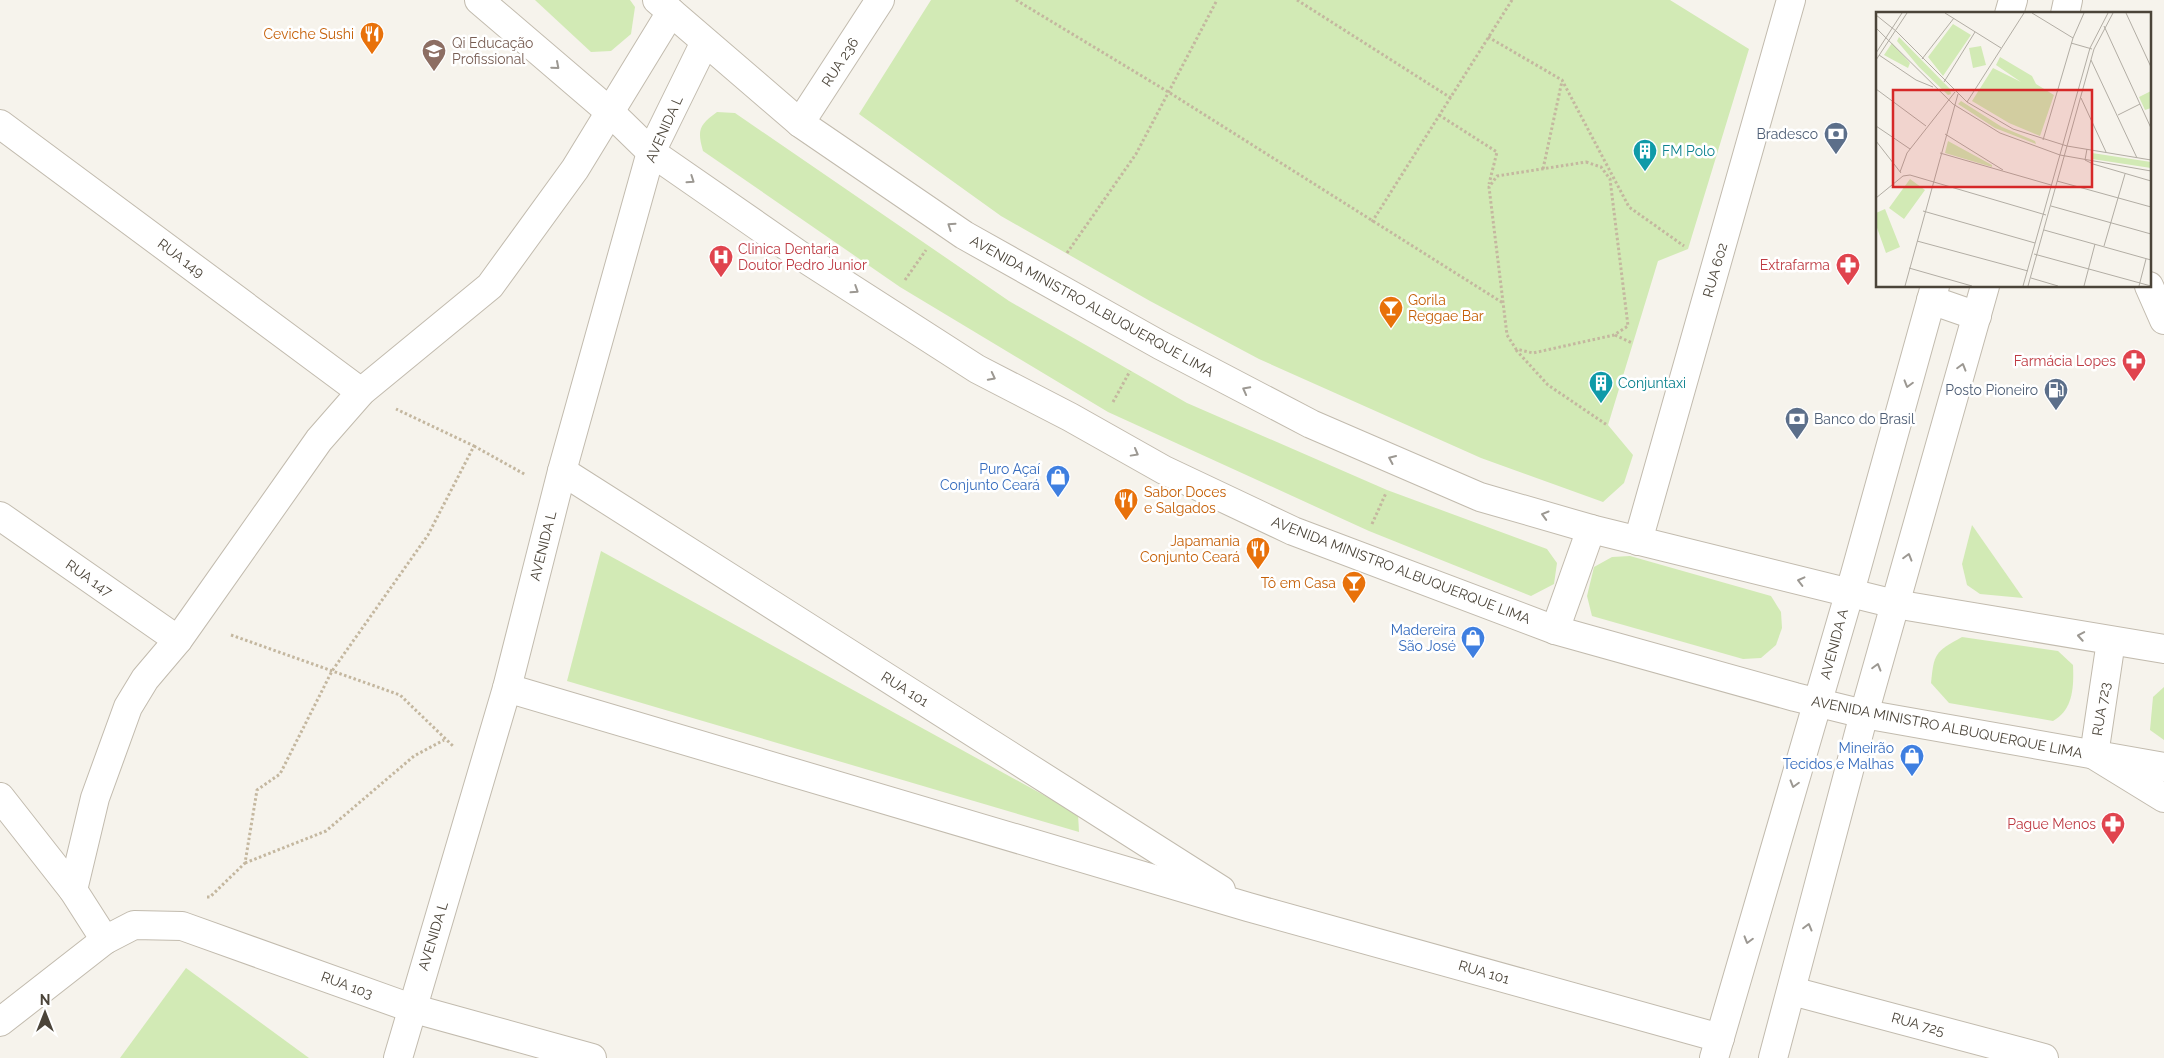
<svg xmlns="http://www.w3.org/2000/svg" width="2164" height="1058" font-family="Raleway,sans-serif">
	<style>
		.green { fill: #d2eab5 }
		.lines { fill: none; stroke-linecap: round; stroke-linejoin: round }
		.minor-casing { stroke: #c2bbae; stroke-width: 30 }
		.tertiary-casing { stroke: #c2bbae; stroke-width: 30 }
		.path { stroke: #c4b79f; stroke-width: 3; stroke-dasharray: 2.5 2.5; stroke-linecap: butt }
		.minor { stroke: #fff; stroke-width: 28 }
		.tertiary { stroke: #fff; stroke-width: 28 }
		.oneway { stroke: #9c9892 }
		.labels { text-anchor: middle; stroke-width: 5; stroke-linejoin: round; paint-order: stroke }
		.food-label { font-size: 14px; fill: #c56008; stroke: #fff; text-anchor: end }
		.education-label { font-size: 14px; fill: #785e54; stroke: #fff; text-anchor: start }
		.street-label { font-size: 14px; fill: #4b4439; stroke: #fff }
		.service-label { font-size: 14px; fill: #4e5e75; stroke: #fff; text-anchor: end }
		.culture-label { font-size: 14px; fill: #0d838f; stroke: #fff; text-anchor: start }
		.health-label { font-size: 14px; fill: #be3a42; stroke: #fff; text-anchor: end }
		.shop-label { font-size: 14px; fill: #366cbe; stroke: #fff; text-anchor: end }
		.inset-road { fill: none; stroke: #b2ada4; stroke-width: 1 }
		.view { fill: #d62828; fill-opacity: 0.15; stroke: #d62828; stroke-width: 2.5 }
		.inset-edge { fill: none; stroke: #4b4439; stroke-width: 2.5 }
	</style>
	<rect width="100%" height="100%" fill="#f6f3ec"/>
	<g class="green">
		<path d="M535,0h95l5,7 -4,27 -20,17 -20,1z"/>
		<path d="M931,0h739l79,49 -61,200 -30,12 -50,164 25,30 -9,28 -21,19 -122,-44 -222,-99 -109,-58 -149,-85 -142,-102z"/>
		<path d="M717,112l18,1 274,188 178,102 200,87 160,59 10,14 -3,21 -23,12 -162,-65 -261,-119 -208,-125 -197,-136c-6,-21 -4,-26 14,-39z"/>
		<path d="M1972,525l51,73 -43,-4 -13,-9 -5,-21z"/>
		<path d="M601,551l477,263 1,18 -512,-151z"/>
		<path d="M1630,556l141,40 10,16 1,16 -6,17 -15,13 -18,1 -151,-43 -5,-20 7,-29 18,-10z"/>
		<path d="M1962,637l96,14 15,14c1,22 0,45 -20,56l-104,-18 -18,-20c3,-30 4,-31 31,-46z"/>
		<path d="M2164,687v53l-14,-10 3,-33z"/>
		<path d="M186,968l123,90h-189z"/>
	</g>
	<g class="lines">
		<defs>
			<g id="minor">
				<path d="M800,123l80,-123"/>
				<path d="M0,124l361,268"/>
				<path d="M2149,286l15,34"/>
				<path d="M562,471l659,419"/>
				<path d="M0,516l178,124"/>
				<path d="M1638,541l153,-541"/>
				<path d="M2111,641l-17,114 70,43"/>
				<path d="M507,688l741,219 472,131"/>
				<path d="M0,797l73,93 32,50"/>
				<path d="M73,890l22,-92 33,-91 17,-28 33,-39 141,-200 42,-48 129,-106 85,-117 96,-157"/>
				<path d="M1792,991l252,67"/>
				<path d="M0,1022l105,-82 29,-15 48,1 229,82 181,50"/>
			</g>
			<g id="tertiary">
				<path d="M479,0l131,112 41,40 150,104 176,113 93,48 94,53 129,61 262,99 240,67 69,17 300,53"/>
				<path d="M657,0l143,123 164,112 196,110 151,79 169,73 111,32 304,75 269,45"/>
				<path d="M2009,14l4,-14"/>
				<path d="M2065,14l3,-14"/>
				<path d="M1931,300l46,16"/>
				<path d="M1555,630l36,-101"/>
				<path d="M398,1058l109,-370 55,-217 89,-319 54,-110"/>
				<path d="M1714,1058l141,-484 80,-288"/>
				<path d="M1773,1058l91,-344 121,-428"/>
			</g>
		</defs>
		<use href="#minor" class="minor-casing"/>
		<use href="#tertiary" class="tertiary-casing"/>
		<g class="path">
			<path d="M1016,0l154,93 333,210"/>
			<path d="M1297,0l154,98"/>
			<path d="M1488,37l74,43 67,127 55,39"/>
			<path d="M1439,115l58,37 -8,32"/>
			<path d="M1586,162l15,5 9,12 18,147 -14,9 -81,18 -17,-4 -9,-14 -18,-148 8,-11z"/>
			<path d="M1543,169l19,-88"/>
			<path d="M1372,222l140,-222"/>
			<path d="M1067,253l69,-99 81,-154"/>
			<path d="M905,280l21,-30"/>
			<path d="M1615,335l17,8"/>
			<path d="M1516,350l32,35 59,40"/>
			<path d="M1113,402l17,-31"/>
			<path d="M474,446l52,29"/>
			<path d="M1372,524l14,-31"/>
			<path d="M231,635l169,60 54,52"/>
			<path d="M245,863l81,-32 88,-75 30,-16"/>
			<path d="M207,897h3l35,-34 12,-73 23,-16 52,-103 96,-136 46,-89 -78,-37"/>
		</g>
		<use href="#minor" class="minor"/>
		<use href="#tertiary" class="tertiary"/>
	</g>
	<defs><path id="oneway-chevron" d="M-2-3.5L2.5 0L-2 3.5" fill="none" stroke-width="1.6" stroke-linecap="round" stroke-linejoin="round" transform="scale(1.25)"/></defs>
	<g class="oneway">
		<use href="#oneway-chevron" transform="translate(556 66) rotate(41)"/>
		<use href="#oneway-chevron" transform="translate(691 180) rotate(34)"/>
		<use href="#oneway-chevron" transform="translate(951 226) rotate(-146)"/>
		<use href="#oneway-chevron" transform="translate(855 290) rotate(33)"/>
		<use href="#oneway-chevron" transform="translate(1962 367) rotate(-74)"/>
		<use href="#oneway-chevron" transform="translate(992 377) rotate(27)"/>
		<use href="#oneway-chevron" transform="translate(1908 384) rotate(106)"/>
		<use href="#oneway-chevron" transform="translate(1246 390) rotate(-152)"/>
		<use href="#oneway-chevron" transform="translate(1135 453) rotate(29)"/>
		<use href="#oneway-chevron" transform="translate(1392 459) rotate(-156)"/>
		<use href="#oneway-chevron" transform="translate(1545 515) rotate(-164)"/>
		<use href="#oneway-chevron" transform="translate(1908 557) rotate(-74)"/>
		<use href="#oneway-chevron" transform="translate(1801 581) rotate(-166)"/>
		<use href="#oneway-chevron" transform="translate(2081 636) rotate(-170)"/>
		<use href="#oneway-chevron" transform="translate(1877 667) rotate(-74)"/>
		<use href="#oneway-chevron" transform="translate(1794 784) rotate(106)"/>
		<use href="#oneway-chevron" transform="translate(1808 927) rotate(-75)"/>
		<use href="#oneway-chevron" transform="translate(1748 940) rotate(106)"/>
	</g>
	<defs>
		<symbol id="restaurant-pin" viewBox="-11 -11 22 30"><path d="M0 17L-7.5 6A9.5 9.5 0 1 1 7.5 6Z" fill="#e8710a" stroke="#fff"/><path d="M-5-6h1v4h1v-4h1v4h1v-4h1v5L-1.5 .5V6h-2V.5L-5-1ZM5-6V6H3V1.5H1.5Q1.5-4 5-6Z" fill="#fff"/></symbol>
		<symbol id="school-pin" viewBox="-11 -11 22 30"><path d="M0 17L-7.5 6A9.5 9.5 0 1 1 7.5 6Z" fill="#8d6e63" stroke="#fff"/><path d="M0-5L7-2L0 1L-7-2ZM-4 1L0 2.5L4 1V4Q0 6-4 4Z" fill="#fff"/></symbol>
		<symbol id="bank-pin" viewBox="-11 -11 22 30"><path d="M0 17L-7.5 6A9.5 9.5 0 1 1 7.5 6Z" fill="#5c6f8a" stroke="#fff"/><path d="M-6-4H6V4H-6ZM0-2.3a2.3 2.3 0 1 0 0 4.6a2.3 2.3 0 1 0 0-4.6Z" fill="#fff"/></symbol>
		<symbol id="building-pin" viewBox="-11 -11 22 30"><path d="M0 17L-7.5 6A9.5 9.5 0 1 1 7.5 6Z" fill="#0f9aa8" stroke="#fff"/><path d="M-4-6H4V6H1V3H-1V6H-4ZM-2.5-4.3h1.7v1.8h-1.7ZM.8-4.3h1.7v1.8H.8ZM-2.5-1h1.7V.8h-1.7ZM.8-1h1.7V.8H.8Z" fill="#fff"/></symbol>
		<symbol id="hospital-pin" viewBox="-11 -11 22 30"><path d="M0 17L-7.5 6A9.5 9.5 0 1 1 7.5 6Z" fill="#e0444e" stroke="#fff"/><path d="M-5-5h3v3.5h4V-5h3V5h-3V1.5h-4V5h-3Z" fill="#fff"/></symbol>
		<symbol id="pharmacy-pin" viewBox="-11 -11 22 30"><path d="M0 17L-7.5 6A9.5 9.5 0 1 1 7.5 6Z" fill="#e0444e" stroke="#fff"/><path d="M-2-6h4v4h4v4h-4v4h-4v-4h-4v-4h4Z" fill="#fff"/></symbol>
		<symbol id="bar-pin" viewBox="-11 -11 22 30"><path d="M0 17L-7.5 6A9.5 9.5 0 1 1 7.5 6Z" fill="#e8710a" stroke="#fff"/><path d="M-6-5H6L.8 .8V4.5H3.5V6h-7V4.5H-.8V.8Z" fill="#fff"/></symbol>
		<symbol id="fuel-pin" viewBox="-11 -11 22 30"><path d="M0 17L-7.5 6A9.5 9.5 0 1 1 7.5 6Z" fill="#5c6f8a" stroke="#fff"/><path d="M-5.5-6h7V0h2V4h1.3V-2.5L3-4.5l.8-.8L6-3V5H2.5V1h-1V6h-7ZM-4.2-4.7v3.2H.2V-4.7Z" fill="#fff"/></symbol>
		<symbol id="shop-pin" viewBox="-11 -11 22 30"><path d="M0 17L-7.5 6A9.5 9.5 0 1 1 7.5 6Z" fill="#3f7fe0" stroke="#fff"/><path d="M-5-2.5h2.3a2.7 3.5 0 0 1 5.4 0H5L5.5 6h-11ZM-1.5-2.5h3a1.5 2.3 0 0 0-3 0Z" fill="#fff"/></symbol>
	</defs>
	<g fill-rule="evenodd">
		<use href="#restaurant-pin" x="358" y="20" width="28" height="38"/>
		<use href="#school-pin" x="420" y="37" width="28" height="38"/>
		<use href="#bank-pin" x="1822" y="120" width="28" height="38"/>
		<use href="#building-pin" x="1631" y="137" width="28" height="38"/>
		<use href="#hospital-pin" x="707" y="243" width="28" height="38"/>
		<use href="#pharmacy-pin" x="1834" y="251" width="28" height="38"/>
		<use href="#bar-pin" x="1377" y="294" width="28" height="38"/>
		<use href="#pharmacy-pin" x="2120" y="347" width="28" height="38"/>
		<use href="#building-pin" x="1587" y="369" width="28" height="38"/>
		<use href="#fuel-pin" x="2042" y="376" width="28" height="38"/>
		<use href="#bank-pin" x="1783" y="405" width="28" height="38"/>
		<use href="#shop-pin" x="1044" y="463" width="28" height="38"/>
		<use href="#restaurant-pin" x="1112" y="486" width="28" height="38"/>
		<use href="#restaurant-pin" x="1244" y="535" width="28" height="38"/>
		<use href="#bar-pin" x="1340" y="569" width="28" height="38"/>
		<use href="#shop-pin" x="1459" y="624" width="28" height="38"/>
		<use href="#shop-pin" x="1898" y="742" width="28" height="38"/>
		<use href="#pharmacy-pin" x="2099" y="810" width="28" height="38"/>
	</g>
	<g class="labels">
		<g class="food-label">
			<text x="354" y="39">Ceviche Sushi</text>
			<text x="1408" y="305" text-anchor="start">Gorila<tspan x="1408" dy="16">Reggae Bar</tspan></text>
			<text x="1144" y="497" text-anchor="start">Sabor Doces<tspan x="1144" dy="16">e Salgados</tspan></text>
			<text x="1240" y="546">Japamania<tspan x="1240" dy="16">Conjunto Ceará</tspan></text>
			<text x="1336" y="588">Tô em Casa</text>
		</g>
		<g class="education-label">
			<text x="452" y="48">Qi Educação<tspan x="452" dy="16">Profissional</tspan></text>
		</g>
		<g class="street-label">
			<text transform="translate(840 62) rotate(-57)" y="5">RUA 236</text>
			<text transform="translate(664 129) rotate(-66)" y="5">AVENIDA L</text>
			<text transform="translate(181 258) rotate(37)" y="5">RUA 149</text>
			<text transform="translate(1715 270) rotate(-74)" y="5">RUA 602</text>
			<text transform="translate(1092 306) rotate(29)" y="5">AVENIDA MINISTRO ALBUQUERQUE LIMA</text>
			<text transform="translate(543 546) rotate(-76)" y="5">AVENIDA L</text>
			<text transform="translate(1401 570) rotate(21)" y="5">AVENIDA MINISTRO ALBUQUERQUE LIMA</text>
			<text transform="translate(89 578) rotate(35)" y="5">RUA 147</text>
			<text transform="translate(1834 644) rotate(-75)" y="5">AVENIDA A</text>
			<text transform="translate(905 689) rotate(32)" y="5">RUA 101</text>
			<text transform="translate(2101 709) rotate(-81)" y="5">RUA 723</text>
			<text transform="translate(1947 727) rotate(11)" y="5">AVENIDA MINISTRO ALBUQUERQUE LIMA</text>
			<text transform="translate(433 936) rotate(-73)" y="5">AVENIDA L</text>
			<text transform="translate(1484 972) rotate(16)" y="5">RUA 101</text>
			<text transform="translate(347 985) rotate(20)" y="5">RUA 103</text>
			<text transform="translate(1918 1024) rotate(15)" y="5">RUA 725</text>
		</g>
		<g class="service-label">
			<text x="1818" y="139">Bradesco</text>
			<text x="2038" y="395">Posto Pioneiro</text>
			<text x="1814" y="424" text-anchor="start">Banco do Brasil</text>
		</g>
		<g class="culture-label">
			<text x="1662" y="156">FM Polo</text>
			<text x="1618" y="388">Conjuntaxi</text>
		</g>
		<g class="health-label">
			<text x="738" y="254" text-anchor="start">Clinica Dentaria<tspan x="738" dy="16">Doutor Pedro Junior</tspan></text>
			<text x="1830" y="270">Extrafarma</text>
			<text x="2116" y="366">Farmácia Lopes</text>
			<text x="2096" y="829">Pague Menos</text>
		</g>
		<g class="shop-label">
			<text x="1040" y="474">Puro Açaí<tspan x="1040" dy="16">Conjunto Ceará</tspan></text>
			<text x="1456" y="635">Madereira<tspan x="1456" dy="16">São José</tspan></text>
			<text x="1894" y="753">Mineirão<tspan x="1894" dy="16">Tecidos e Malhas</tspan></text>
		</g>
	</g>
	<g transform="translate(1876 12)">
		<rect width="275" height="275" fill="#f6f3ec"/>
		<path d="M77,12l18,11 -28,41 -15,-19zM23,25l51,52 1,5 -3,1 -29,-28 -22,-26zM16,31l18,20 -2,5 -24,-13zM105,34l5,19 -13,3 -4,-20zM124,45l32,19 4,8 18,11 -14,41 -31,-13 -37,-22 21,-33 28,14 -25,-17zM275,79v17l-6,2 -6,-13zM85,89l41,26 33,14 1,3 -41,-16 -37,-24zM72,129l44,24v2l-47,-14zM216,141l59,9v6l-59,-9zM34,167l15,11 -21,29 -15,-11zM9,197l15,38 -14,6 -10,-28v-12z" fill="#d2eab5"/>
		<path class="inset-road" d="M69,1l56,35M156,1l41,25M250,1l25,54M0,3l20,16 71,71 46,27 54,17 84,14M228,14l47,102M0,16l77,76 47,29 60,22 91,16M195,31l21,6M0,41l26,-40M3,43l37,25 17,7M46,47l32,-41M0,48l31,-47M215,48l46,98M68,70l31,-50M0,77l50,37M205,86l25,54M91,90l57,-89M242,103l22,-11M0,114l34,23M69,122l58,36M167,128l30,-102 11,-25M0,129l25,32M211,137l-2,11 8,4 58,17M64,141l111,32M24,160l7,-19 48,-61M181,169l94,26M0,186l27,-22 7,-1 136,40M175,194l100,28M47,199l112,32M168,218l107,30M41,229l111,30M228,234l21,-72M158,242l117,32M33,256l63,18M155,266l27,8M29,274l53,-192M147,274l67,-238 18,-35M152,274l66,-237 19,-36M208,274l11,-42M263,274l7,-27"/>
		<path class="view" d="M17,78h199v97h-199z"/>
		<rect width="275" height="275" class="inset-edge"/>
	</g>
	<g transform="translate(45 1013)" stroke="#ffffff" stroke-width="4" paint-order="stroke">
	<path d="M0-4L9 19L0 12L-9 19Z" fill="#4b4439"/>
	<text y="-8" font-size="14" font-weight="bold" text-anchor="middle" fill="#4b4439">N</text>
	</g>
</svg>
